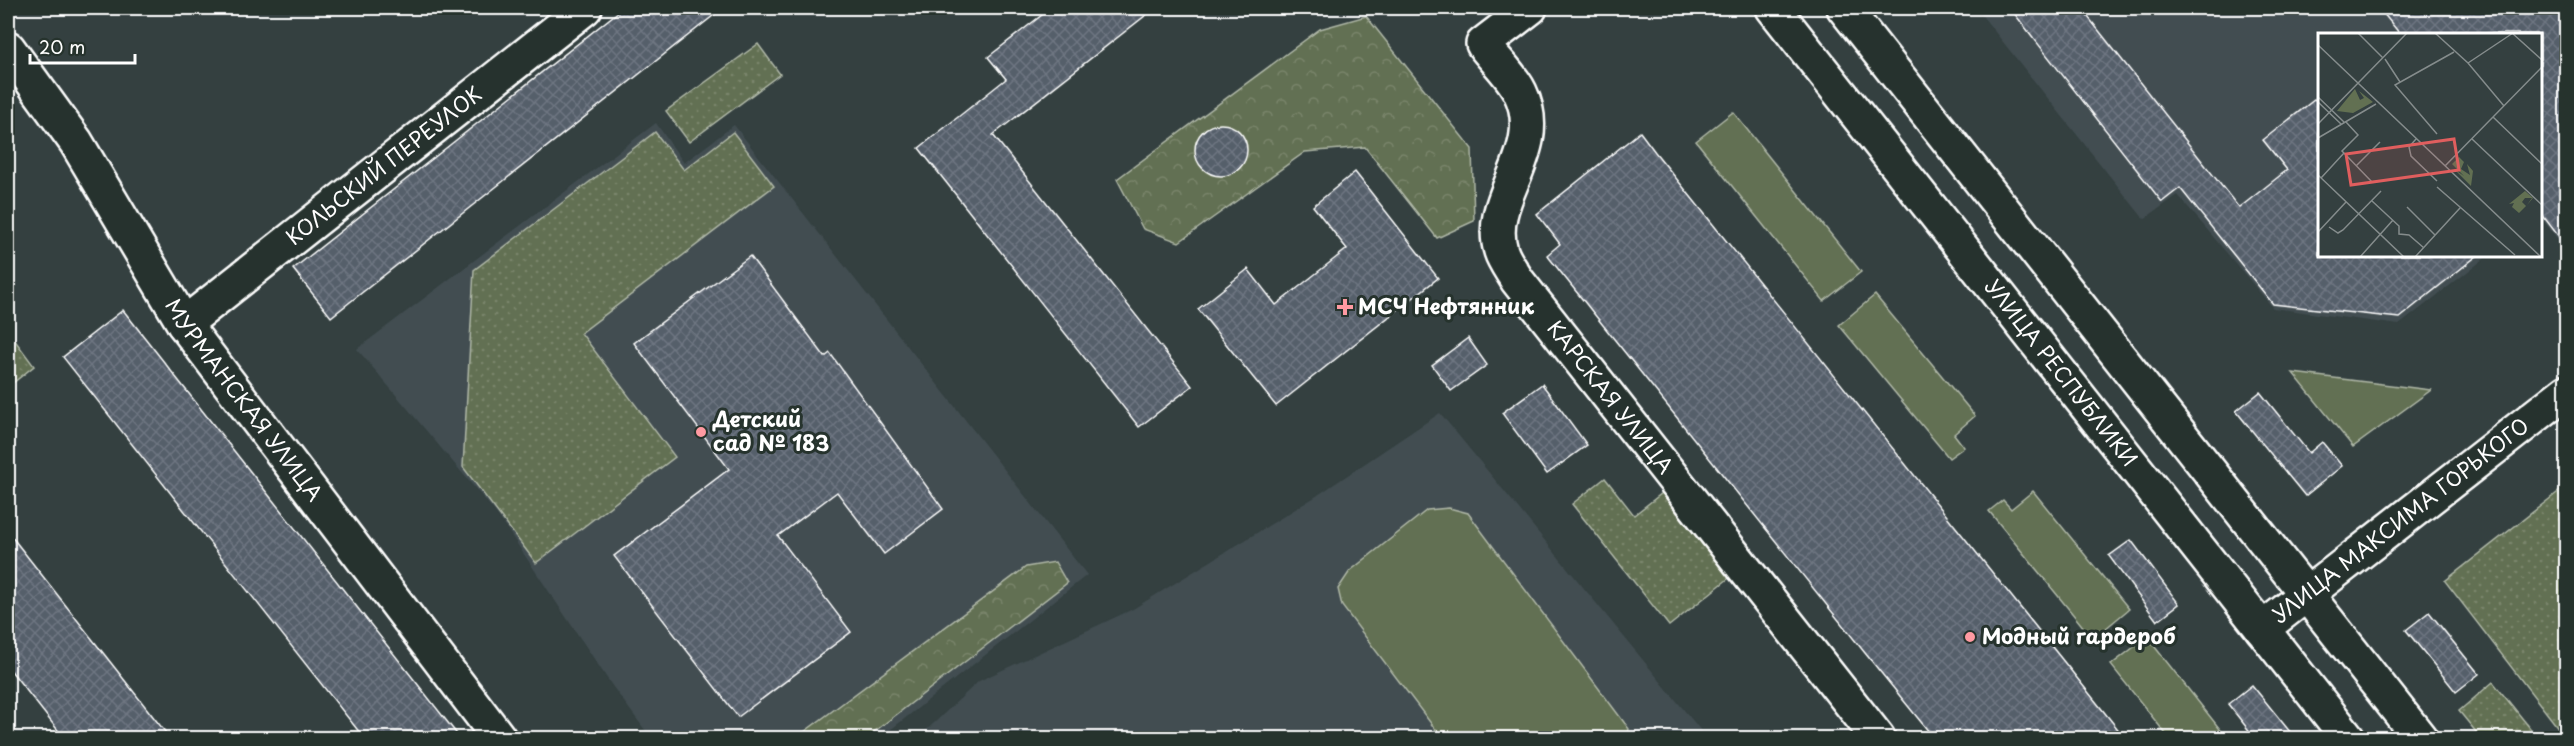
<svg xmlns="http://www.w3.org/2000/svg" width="2574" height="746" font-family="'Playpen Sans',sans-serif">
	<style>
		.built { fill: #424d51 }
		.grass { fill: #627052; stroke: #b0b8a8; stroke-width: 1.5 }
		.forest { fill: url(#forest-crowns); stroke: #b0b8a8; stroke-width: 1.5 }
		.park { fill: url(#park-dots); stroke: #b0b8a8; stroke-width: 1.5 }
		.building { fill: url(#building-cross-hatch); stroke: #fff; stroke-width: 1.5 }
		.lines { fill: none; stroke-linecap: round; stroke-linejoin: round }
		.street-casing { stroke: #fff; stroke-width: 38 }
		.secondary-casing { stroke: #fff; stroke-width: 38 }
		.primary-casing { stroke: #fff; stroke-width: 38 }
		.street { stroke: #26332d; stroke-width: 33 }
		.secondary { stroke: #26332d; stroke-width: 33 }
		.primary { stroke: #26332d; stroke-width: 33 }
		.poi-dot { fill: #ff9aa2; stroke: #26332d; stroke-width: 2 }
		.labels { text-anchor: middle; stroke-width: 6; stroke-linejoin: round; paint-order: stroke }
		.street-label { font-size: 21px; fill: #fff; stroke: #26332d }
		.poi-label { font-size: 21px; font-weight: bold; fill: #fff; stroke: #26332d; text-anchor: start }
		.inset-road { fill: none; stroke: #858c8c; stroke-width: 1.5 }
		.view { fill: #e05e5e; fill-opacity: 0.15; stroke: #e05e5e; stroke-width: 3 }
		.inset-edge { fill: none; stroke: #fff; stroke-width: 3 }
	</style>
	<defs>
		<pattern id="forest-crowns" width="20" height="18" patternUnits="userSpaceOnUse" patternTransform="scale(1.5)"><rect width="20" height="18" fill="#627052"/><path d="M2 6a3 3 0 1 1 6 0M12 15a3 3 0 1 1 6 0" fill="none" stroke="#7a856c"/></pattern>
		<pattern id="park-dots" width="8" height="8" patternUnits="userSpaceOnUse" patternTransform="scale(1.5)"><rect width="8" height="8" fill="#627052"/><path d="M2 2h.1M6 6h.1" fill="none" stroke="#7a856c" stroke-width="1.8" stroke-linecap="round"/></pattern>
		<pattern id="building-cross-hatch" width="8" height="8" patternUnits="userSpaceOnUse" patternTransform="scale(1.5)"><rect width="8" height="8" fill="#545e6b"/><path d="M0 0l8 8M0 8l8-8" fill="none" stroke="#6e7681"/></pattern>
	</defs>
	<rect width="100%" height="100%" fill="#344040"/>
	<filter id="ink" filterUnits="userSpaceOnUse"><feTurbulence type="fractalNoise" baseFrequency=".0167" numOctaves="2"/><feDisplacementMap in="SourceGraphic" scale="12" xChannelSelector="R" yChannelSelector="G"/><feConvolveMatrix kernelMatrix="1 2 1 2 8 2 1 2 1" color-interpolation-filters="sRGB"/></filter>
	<g filter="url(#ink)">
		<g class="built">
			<path d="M1976,8h590v242l-26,-34v-182h-221v221h170l-90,70 -126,-17 -95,-113 -34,24z"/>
			<path d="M656,123l28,40 50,-38 353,450 -207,163h-229l-38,-51 -116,-173 -140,-165z"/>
			<path d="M1440,413l267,325h-789l61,-57 154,-72 182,-112z"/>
		</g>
		<g class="grass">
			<path d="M1733,112l128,160 -37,29 -128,-160z"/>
			<path d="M1875,295l100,121 -21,18 10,13 -15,11 -110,-133z"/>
			<path d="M2293,373l138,17 -78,57z"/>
			<path d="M2033,491l96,118 -36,30 -104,-128 14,-11 8,9z"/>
			<path d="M1449,508l19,5 161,216 -2,9h-185l-100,-132 -4,-17 12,-18 77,-61z"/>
			<path d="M2147,637l80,101h-58l-58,-73z"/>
		</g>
		<g class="forest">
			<path d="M1366,16l106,133 2,72 -37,17 -72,-91 -60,5 -126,90 -36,-13 -26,-50 203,-150z"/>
			<path d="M1055,562l12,21 -201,155h-70l230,-171z"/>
		</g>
		<g class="park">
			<path d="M758,44l22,30 -91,68 -23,-31z"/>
			<path d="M655,132l29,38 49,-38 41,54 -193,147 94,124 -139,106 -73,-96 11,-197z"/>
			<path d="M8,331l26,35 -26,21z"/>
			<path d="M1605,478l29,37 37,-29 67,85 -69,55 -97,-122z"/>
			<path d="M2566,486v252l-121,-157z"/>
			<path d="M2493,682l45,56h-57l-22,-27z"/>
		</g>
		<g class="building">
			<path d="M623,8h100l-392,309 -38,-48z"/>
			<path d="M1051,8h104l-162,127 199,251 -53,41 -220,-279 87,-69 -18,-22z"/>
			<path d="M2010,8h71l158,200 48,-38 -24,-30 56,-44v159h159l-79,63 -126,-14 -93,-116 -18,14z"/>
			<path d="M2379,8h187v238l-26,-34v-178h-140z"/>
			<circle cx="1221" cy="150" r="26"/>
			<path d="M1640,132l15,20 470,586h-191l-69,-85 -318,-398 13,-11 -23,-30z"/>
			<path d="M1355,172l83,106 -162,128 -78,-97 50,-40 28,36 71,-56 -34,-43z"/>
			<path d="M750,256l75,101 5,-4 113,156 -59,45 -47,-62 -59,44 73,96 -113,85 -124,-161 115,-87 -95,-126z"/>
			<path d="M123,310l337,428h-96l-301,-381z"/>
			<path d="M1468,338l19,27 -36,26 -19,-26z"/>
			<path d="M1542,384l45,61 -40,29 -45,-61z"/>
			<path d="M2260,392l49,61 13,-11 20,24 -37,30 -69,-85z"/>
			<path d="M8,532l162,206h-106l-56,-71z"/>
			<path d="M2131,540l48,64 -22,17 -48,-65z"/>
			<path d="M2429,612l50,62 -23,18 -50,-62z"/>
			<path d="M2252,685l43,53h-40l-27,-34z"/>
		</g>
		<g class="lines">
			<defs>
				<g id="street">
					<path id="s1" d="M1530,8l-47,36c11,15 29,31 37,48 29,60 -36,106 -19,159 3,10 11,20 16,29l361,458"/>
					<path id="s2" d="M8,48l68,94 108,182 315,414"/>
					<path id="s3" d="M184,324l401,-316"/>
				</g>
				<g id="secondary">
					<path id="s4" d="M2262,629l304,-237"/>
				</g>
				<g id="primary">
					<path id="s5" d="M1773,8l575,730"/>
					<path d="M1844,8l576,730"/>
				</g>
			</defs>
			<use href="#street" class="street-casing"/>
			<use href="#secondary" class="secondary-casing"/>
			<use href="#primary" class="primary-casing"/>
			<use href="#street" class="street"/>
			<use href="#secondary" class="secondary"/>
			<use href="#primary" class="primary"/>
		</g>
	</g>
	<g class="poi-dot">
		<path d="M1342 298h6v6h6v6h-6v6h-6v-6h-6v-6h6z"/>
		<circle cx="701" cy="432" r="6"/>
		<circle cx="1970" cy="637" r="6"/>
	</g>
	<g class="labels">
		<g class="street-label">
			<text dy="7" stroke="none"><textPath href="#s3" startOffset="255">КОЛЬСКИЙ ПЕРЕУЛОК</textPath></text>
			<text dy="7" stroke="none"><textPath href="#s5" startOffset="465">УЛИЦА РЕСПУБЛИКИ</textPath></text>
			<text dy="7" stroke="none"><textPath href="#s1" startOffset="468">КАРСКАЯ УЛИЦА</textPath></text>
			<text dy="7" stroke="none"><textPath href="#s2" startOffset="424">МУРМАНСКАЯ УЛИЦА</textPath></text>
			<text dy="7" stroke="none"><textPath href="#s4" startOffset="176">УЛИЦА МАКСИМА ГОРЬКОГО</textPath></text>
		</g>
		<g class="poi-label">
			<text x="1358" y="314">МСЧ Нефтянник</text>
			<text x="713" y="427">Детский<tspan x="713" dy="24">сад № 183</tspan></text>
			<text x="1982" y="644">Модный гардероб</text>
		</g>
	</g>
	<g transform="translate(2318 33)">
		<rect width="224" height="224" fill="#344040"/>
		<path d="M207,158l8,7 -6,7 5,-7h-7l-3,4 4,4 -7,7 -7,-6 2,-4 -5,1z" fill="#627052"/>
		<path d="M37,56l5,11 4,-2 -5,-7 14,11 -20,11 -16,-2z" fill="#627052"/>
		<path d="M141,124l5,5 -3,7 9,6 -3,-11 6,7 -2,15 -17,-17 10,7 -12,-12z" fill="#627052"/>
		<path class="inset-road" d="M40,0l25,25M117,0l33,30 36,43M194,0l30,27M0,12l223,212M67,26l15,23M150,30l45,-30M0,64l26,25M0,69l23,22M175,84l49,47M28,89l12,13 -16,16 30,31M0,91l89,-91M119,101l-42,-49 59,-33M0,105l58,-34M98,106l-7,8 2,9 26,25M154,106l70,66M38,133l24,-24M127,133l97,-99M0,142l86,82M3,145l23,-25M119,154l78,68M54,168l27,25v8l10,1 15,13M89,174l28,28M11,194l9,6 5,-3 38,-39M0,199l28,-30M42,224l33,-37M97,224l45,-49"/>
		<path class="view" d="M136,106l5,31 -108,15 -5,-31z"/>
		<rect width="224" height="224" class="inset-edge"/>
	</g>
	<rect width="2574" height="746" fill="none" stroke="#26332d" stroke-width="30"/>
	<rect x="15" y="15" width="2544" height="716" fill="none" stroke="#fff" stroke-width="2" filter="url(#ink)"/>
	<path d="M30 54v9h105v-9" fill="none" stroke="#ffffff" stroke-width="3"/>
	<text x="39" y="54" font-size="18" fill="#ffffff" stroke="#26332d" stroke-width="4.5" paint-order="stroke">20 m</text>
</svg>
